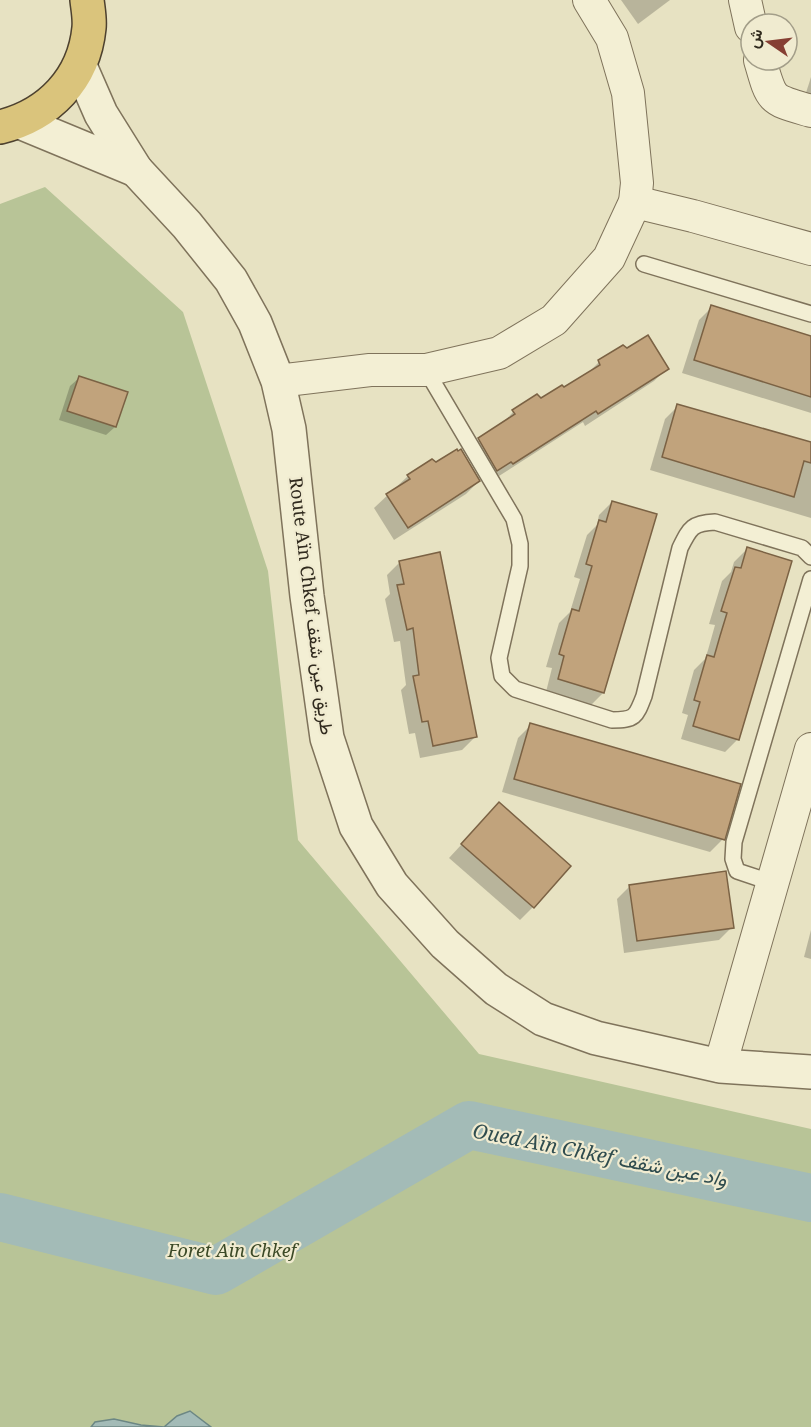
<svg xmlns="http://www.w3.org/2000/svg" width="811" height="1427" font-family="'Noto Serif',Vazirmatn,serif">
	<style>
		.green { fill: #b8c497 }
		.water { fill: #a3bbb7; stroke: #6c8784; stroke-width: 1.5 }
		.shadow { fill: #0003 }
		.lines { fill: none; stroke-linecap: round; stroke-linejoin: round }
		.river { stroke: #a3bbb7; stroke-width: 48 }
		.building { fill: #c1a37c; stroke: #7b6244; stroke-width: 1.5 }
		.service-casing { stroke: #7f735b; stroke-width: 18 }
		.minor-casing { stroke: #7f735b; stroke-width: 34 }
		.tertiary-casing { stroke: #7f735b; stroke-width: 36 }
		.trunk-casing { stroke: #4d412f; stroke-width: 36 }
		.service { stroke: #f3efd4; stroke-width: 15 }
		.minor { stroke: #f3efd4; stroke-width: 32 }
		.tertiary { stroke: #f3efd4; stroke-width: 33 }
		.trunk { stroke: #dac47c; stroke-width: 33 }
		.labels { text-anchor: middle; stroke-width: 4.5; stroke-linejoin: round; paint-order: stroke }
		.street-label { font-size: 18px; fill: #302a1e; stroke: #f0ebd0 }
		.park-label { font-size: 18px; font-style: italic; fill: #3c4a27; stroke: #f0ebd0 }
		.water-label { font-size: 20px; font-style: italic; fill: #2f4c4e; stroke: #f0ebd0 }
	</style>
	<rect width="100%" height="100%" fill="#e7e2c2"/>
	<path class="green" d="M45,187l138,125 85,259 30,269 181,214 332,75v298h-811v-1223z"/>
	<path class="water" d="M190,1411l21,16h-120l4,-5 19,-3 27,6 23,2 13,-11z"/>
	<g class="shadow">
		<path d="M621,0h49l-32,24z"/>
		<path d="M811,77v20l-6,-1z"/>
		<path d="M712,307l99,31v75l-129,-40 17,-53z"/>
		<path d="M623,346l44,22 -13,13 -69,45 -2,-4 -84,54 -1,-2 -15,9 -17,-31 13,-12 22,-15 12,-13 24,-16 4,4 22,-11 23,-14 13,-13z"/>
		<path d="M79,378l36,49 -9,8 -47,-15 11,-34z"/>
		<path d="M678,406l133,37v75l-161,-48 15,-51z"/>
		<path d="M436,464l43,17 -13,13 -72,46 -20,-32 34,-32z"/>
		<path d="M612,502l-9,191 -13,13 -44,-14 6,-24 -6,-1 13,-44 11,-11 10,-33 -6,-2 13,-42 10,-10 2,-10z"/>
		<path d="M747,549l-9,190 -13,13 -44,-13 7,-24 -6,-2 12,-43 11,-11 3,-9 7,-25 -6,-1 13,-43 9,-9 3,-10z"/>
		<path d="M400,562l75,175 -13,13 -42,8 -5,-25 -6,1 -8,-44 5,-5 -6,-44 -6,1 -9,-43 5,-5 -3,-19z"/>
		<path d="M531,725l192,114 -13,13 -208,-60 16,-54z"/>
		<path d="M499,804l34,103 -13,13 -71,-62z"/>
		<path d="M630,886l102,41 -13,13 -95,13 -7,-54z"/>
		<path d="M811,930v29l-7,-2z"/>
	</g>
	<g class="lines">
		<path class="river" d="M0,1217l216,54 253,-146 342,73"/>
	</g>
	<g class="building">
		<path d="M711,305l100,31v61l-117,-37z"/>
		<path d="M648,335l21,34 -71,45 -2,-3 -83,53 -2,-2 -14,9 -19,-33 37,-24 -3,-4 25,-16 4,4 21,-13 2,2 36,-22 -2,-5 25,-15 4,3z"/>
		<path d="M79,376l49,16 -12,35 -49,-16z"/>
		<path d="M677,404l134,38v21l-7,-2 -10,36 -132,-40z"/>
		<path d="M457,449l1,2 3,-2 19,32 -72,47 -22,-34 24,-15 -3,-4 25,-16 4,3z"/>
		<path d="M612,501l45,13 -53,179 -46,-14 6,-23 -5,-2 13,-45 7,2 13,-45 -6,-2 13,-44 7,2z"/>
		<path d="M747,547l45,14 -53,179 -46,-14 7,-24 -6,-2 13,-45 7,2 6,-21 7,-23 -6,-2 14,-44 6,1z"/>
		<path d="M440,552l37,185 -44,9 -5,-25 -6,1 -9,-46 6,-1 -6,-47 -6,2 -10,-45 7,-1 -5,-23z"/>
		<path d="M530,723l211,61 -16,56 -211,-61z"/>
		<path d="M499,802l72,64 -37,42 -73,-64z"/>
		<path d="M726,871l8,57 -97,13 -8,-56z"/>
	</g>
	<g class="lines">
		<defs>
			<g id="service">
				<path d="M644,264l167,50"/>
				<path d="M426,370l88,149 6,25v22l-21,92 3,18 13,13 97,31c23,0 24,-3 32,-24l36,-148c10,-20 12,-25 35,-26l87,26 9,9"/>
				<path d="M773,883l-36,-12 -4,-12 1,-17 77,-263"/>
			</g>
			<g id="minor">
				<path d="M745,0l6,27"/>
				<path d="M760,60c12,42 10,39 51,51"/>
				<path d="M635,202l58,14 118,33"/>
				<path d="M278,381l92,-11h56l73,-17 55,-33 55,-62 26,-56 2,-19 -9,-90 -16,-55 -23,-38"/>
				<path d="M720,1066l91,-317"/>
			</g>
			<g id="tertiary">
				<path d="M80,66l21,48 35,56 51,55 44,55 24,43 23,58 11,48 18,167 20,142 29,88 36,59 53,59 51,45 47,30 53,19 124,28 91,6"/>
				<path d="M20,122l116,48"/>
			</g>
			<path id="trunk" d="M0,127c49,-12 84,-48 89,-99 1,-9 -1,-19 -2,-28"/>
		</defs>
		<use href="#service" class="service-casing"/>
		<use href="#minor" class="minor-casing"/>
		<use href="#tertiary" class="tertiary-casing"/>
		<use href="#trunk" class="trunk-casing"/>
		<use href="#service" class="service"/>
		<use href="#minor" class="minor"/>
		<use href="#tertiary" class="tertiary"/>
		<use href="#trunk" class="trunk"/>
	</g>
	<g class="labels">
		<g class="street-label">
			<text transform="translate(311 606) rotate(83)" y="6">Route Aïn Chkef طريق عين شقف</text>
		</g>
		<g class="park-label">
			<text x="232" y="1257">Foret Ain Chkef</text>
		</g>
		<g class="water-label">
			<text transform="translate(600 1155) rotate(11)" y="7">Oued Aïn Chkef واد عين شقف</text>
		</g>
	</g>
	<g transform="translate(769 42) rotate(284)"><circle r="28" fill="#f0ebd0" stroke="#a39e89" stroke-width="1.5"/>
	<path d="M0-4.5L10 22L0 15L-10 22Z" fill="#863f33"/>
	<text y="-9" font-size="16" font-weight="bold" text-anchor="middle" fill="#302a1e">ش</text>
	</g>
</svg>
